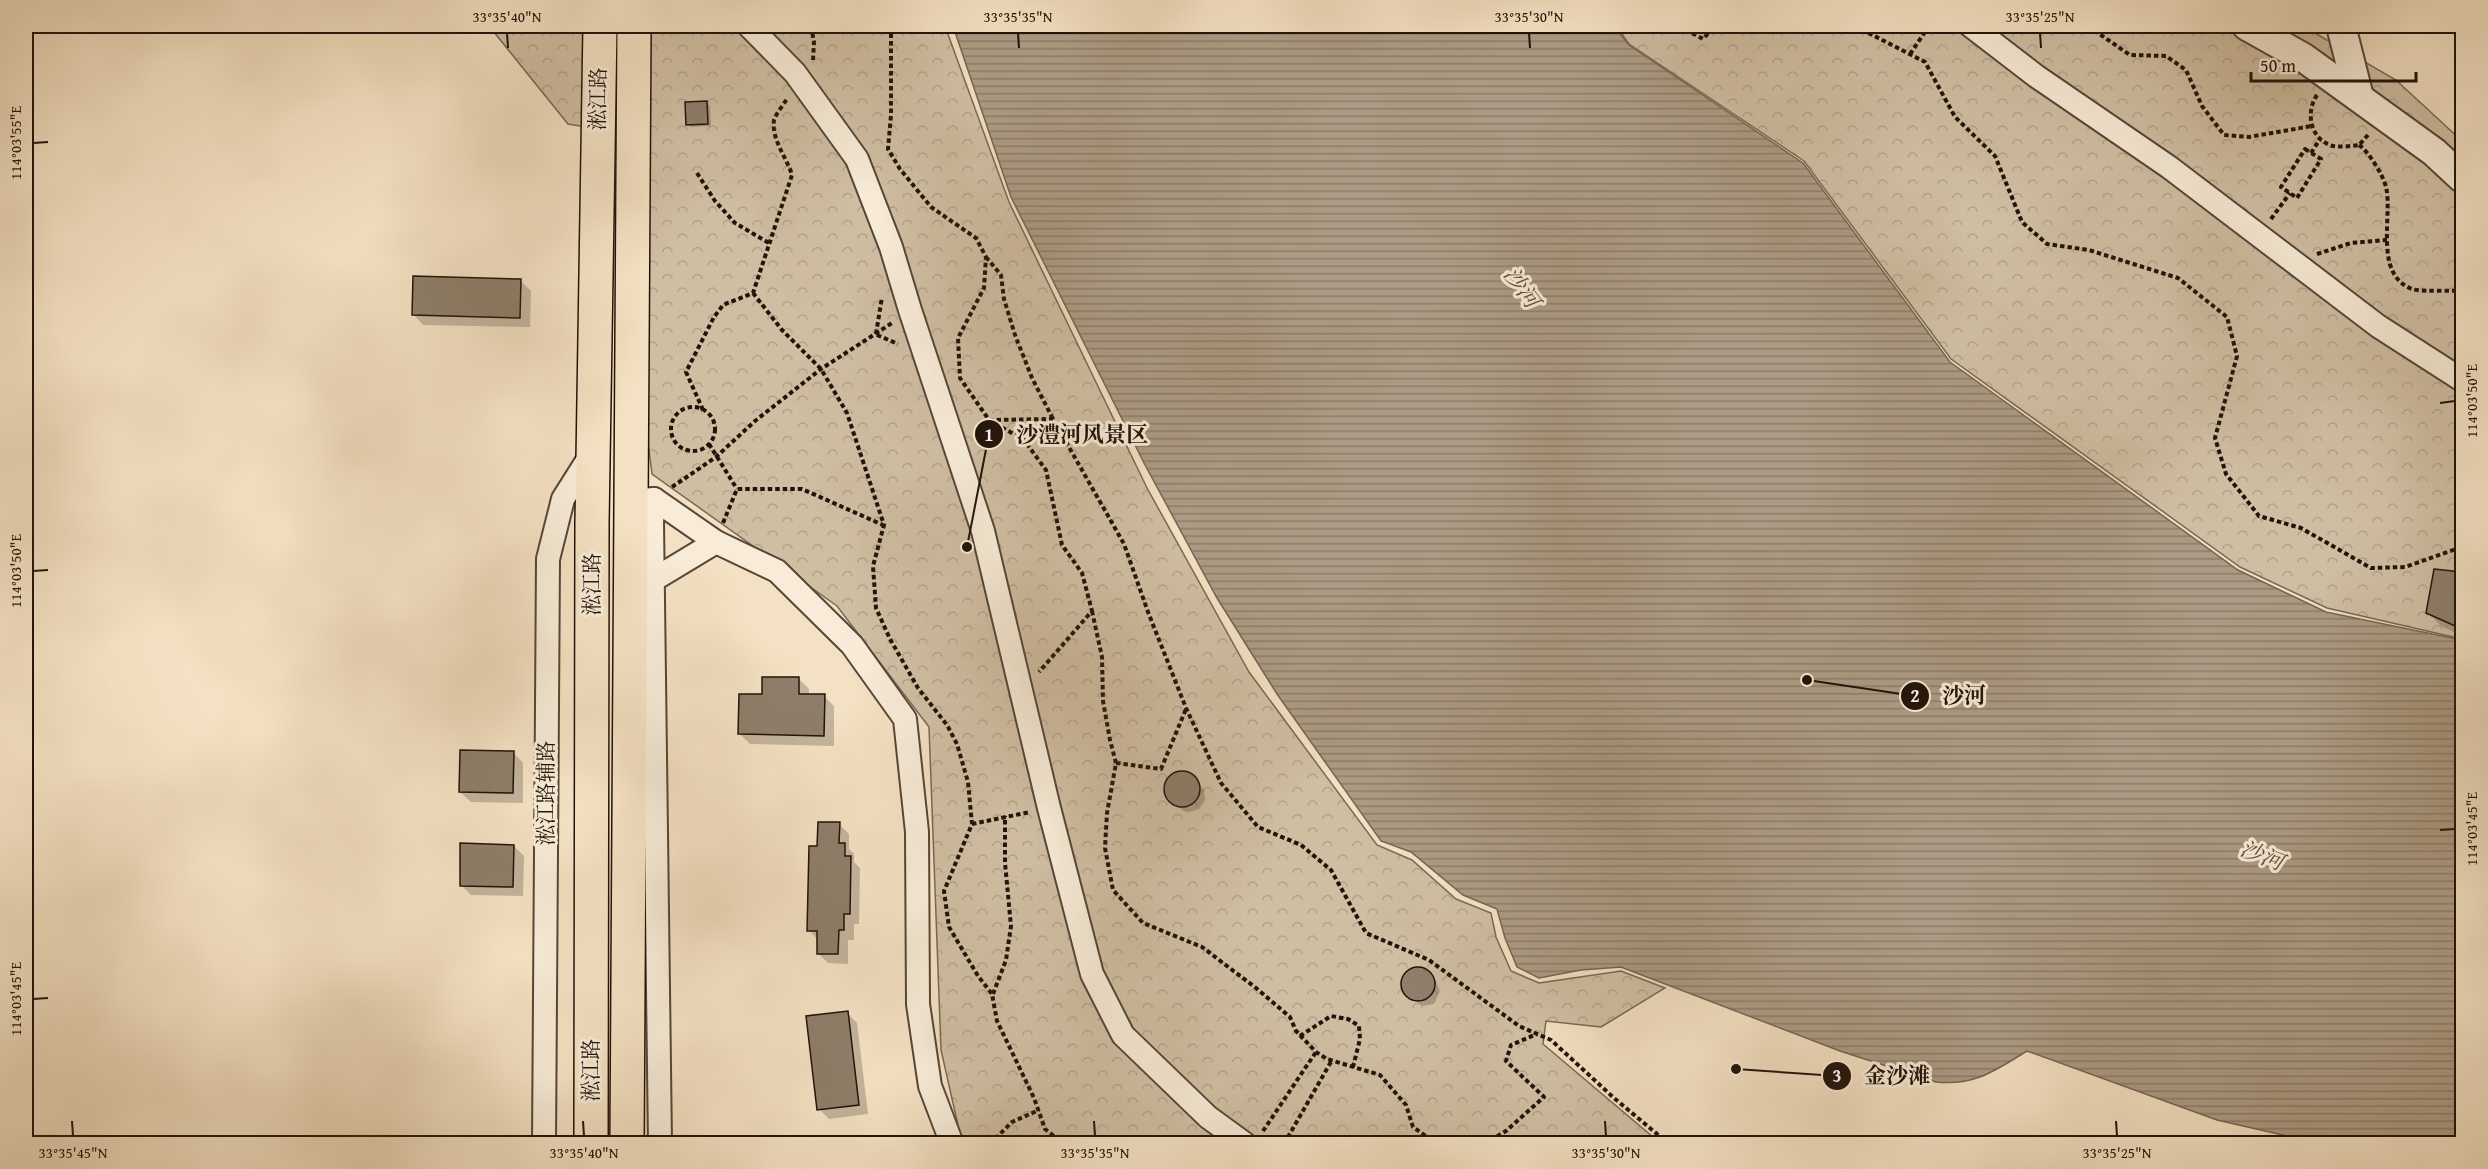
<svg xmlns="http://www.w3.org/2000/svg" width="2488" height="1169" font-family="'Gentium Book Plus','Noto Serif SC',serif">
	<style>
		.forest { fill: url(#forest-crowns); stroke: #786856; stroke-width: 1.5 }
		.water { fill: url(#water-rules); stroke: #746553; stroke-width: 1.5 }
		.shadow { fill: #0003 }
		.building { fill: #8e7e6a; stroke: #201309; stroke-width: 1.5 }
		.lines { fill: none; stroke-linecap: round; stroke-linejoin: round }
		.minor-casing { stroke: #554638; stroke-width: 26 }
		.tertiary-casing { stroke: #554638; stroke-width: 32 }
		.primary-casing { stroke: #201309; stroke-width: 36 }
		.path { stroke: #201309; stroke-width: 4; stroke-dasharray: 4.5 3; stroke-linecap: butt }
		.minor { stroke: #f8ecd8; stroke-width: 22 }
		.tertiary { stroke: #f8ecd8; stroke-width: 28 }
		.primary { stroke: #f4e1c3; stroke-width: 33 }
		.ticks { fill: none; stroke: #201309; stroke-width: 2 }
		.labels { text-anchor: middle; stroke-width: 6; stroke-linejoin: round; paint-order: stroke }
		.street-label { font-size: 21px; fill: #201309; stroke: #f8ecd8 }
		.water-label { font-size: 22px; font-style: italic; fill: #5f5040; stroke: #f8ecd8 }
		.leader { fill: none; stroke: #201309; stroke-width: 2 }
		.callout-dot { fill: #201309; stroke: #f8ecd8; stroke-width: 2 }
		.mark-label { font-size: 18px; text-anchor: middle; font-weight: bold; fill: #fff }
		.callout-label { font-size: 22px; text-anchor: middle; font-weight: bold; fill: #201309; stroke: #f8ecd8; stroke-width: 6; stroke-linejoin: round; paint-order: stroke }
		.neatline { fill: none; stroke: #201309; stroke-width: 2 }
		.ticks-label { font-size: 15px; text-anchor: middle; fill: #201309 }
	</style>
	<defs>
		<pattern id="forest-crowns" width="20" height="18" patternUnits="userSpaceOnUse" patternTransform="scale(1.5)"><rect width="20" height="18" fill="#d0bea3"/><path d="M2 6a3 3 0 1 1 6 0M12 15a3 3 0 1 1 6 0" fill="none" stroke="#b2a28b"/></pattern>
		<pattern id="water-rules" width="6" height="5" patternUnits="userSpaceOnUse" patternTransform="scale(1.5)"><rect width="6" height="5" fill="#ac9b84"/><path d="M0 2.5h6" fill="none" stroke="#8c7d6a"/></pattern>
	</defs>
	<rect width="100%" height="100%" fill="#f4e1c3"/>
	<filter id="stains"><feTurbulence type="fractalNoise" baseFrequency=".00333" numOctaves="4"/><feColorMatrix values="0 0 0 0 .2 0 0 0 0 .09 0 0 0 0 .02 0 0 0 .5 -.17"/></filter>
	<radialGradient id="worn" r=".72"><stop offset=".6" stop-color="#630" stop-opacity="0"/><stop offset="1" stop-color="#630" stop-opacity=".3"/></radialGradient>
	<g class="forest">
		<path d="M489,26h456l64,176 138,286 102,184 128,173 35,15 44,39 35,14 5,24 15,34 28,12 82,-12 44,17 -64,39 -55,-6 -3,23 117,99h-698l-21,-93 -12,-323 -92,-121 -185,-132 -5,-39 2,-298 -81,-13z"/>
		<path d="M1616,26h687l93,54 66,61v498l-135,-31 -87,-41 -289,-208 -147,-198 -175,-117z"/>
	</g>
	<path class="water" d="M953,26h661l15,19 174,118 147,199 288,208 88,42 136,28v503h-145l-100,-23 -190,-69c-31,19 -52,35 -91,31l-96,-31 -219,-84 -40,3 -42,8 -22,-11 -12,-29 -8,-29 -34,-14 -52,-43 -30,-11 -104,-147 -60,-96 -73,-135 -133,-266z"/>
	<g class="shadow">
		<path d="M707,103l3,3 1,20 -20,1 -3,-3z"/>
		<path d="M520,280l11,11 -1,36 -107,-2 -10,-11z"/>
		<path d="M2435,571l27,4v61l-21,-10 -13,-14z"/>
		<path d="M799,679l10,10v6l15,1 10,10v40l-84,-2 -10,-10 23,-38z"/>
		<path d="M513,752l10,11v40l-52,-1 -11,-10z"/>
		<path d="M1185,772l5,2 14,16 1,10 -6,9 -10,3 -5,-1 -9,-7 -9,-12 1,-10 7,-8z"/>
		<path d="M839,824l10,10v15l5,5v8l6,6 -1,56h-5v16h-6v24l-20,-1 -10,-10v-13l-9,-10 10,-82z"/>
		<path d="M514,846l10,10 -1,40 -52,-1 -10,-10z"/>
		<path d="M1421,969l15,12 4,10 -6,13 -11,2 -16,-12 -4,-13 8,-11z"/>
		<path d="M847,1013l10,10 11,91 -39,5 -10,-10z"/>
	</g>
	<g class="building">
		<path d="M707,101l1,23 -22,1 -1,-23z"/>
		<path d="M413,276l108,3 -1,39 -108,-3z"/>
		<path d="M2434,569l28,3v57l-36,-16z"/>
		<path d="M762,677h37v17h26l-1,42 -86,-2 1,-40h23z"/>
		<path d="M460,750l54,1 -1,42 -54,-1z"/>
		<circle cx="1182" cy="789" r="18"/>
		<path d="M818,822h22l-1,21h6v13h6l-1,58h-6v16h-5l-1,24h-21v-23h-10l2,-85h8z"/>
		<path d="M460,843l54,2 -1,42 -53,-1z"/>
		<circle cx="1418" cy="984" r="17"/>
		<path d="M848,1011l11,94 -42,5 -11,-94z"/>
	</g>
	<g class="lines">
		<defs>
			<g id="minor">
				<path d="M749,26l46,47 62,86 34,88 19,63 73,221 66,277 43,166 31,61 85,82 37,27"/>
				<path d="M1971,26l65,50 133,91 209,159 84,54"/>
				<path d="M654,499l-2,23 8,622"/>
				<path d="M630,501l24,-2 62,43 61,29 75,74 53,74 12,113 1,172 12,82 22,58"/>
				<path d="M641,581l12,-1 63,-38"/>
				<path d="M544,1144l4,-585 15,-60 29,-46"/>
			</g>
			<g id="tertiary">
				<path d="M2247,26l57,32 130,94 28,26"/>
				<path d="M2341,26l18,71"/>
			</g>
			<g id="primary">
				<path d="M591,1144l1,-621 8,-497"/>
				<path d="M627,1144l7,-1118"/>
			</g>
		</defs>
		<use href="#minor" class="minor-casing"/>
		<use href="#tertiary" class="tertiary-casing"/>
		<use href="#primary" class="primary-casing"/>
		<g class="path">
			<path d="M811,26l3,16 -1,18"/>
			<path d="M891,26v89l-3,34 12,20 31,38 45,31 10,19 -2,31 -26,50 2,40 29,42 35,20 22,30 16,75 20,28 10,38 -53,61"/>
			<path d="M1679,26l24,13 12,-13"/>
			<path d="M1754,26l4,2 1,-2"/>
			<path d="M1855,26l70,36 30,55 40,39 27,66 25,22 42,6 89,28 49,39 10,39 -22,82 11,36 33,42 42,12 70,40 34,-1 57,-20"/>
			<path d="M2088,26l42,29 36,1 20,14 16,36 22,29 25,2 63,-11"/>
			<path d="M1910,54l19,-28"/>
			<path d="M2317,95c-11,16 -8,42 13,50 7,3 21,1 29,0l9,-10"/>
			<path d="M2359,145c10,7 24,30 27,42 7,29 -13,87 26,102 8,3 39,1 50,2"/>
			<path d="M2305,149l16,10 -24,39 -16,-11z"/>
			<path d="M2311,153l9,-14"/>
			<path d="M697,173l18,28 20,22 34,20"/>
			<path d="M2271,219l19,-26"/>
			<path d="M2317,254l34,-11 36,-3"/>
			<path d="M986,257l15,18 3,24 11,36 17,43 21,41"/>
			<path d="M753,293l29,37 39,39 26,44 37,112 -11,41 3,42 14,31 28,49 29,37 10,19 11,38 4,42 -28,67 5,36 29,49 14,18 5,27 37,77 11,31 19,15"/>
			<path d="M876,334l6,-37"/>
			<path d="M877,335l21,9"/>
			<circle cx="693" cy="429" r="22"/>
			<path d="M703,410l-17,-38 28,-55 9,-12 30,-12 39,-118c-5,-17 -21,-36 -18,-55 2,-6 9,-15 13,-21"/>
			<path d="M989,420l64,-1 71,125 24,68 38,96 35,75 37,44 43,18 30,25 35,63 63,27 90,66 32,14 63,58 55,46"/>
			<path d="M709,444l28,45"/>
			<path d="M672,487l44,-30 39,-36 66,-52 71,-46"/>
			<path d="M723,523l14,-34h65l81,36"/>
			<path d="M1092,611l10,46 1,44 7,39 6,23 -9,50 -2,35 8,42 30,33 59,24 54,41 34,29 6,14 20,21 11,7 53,16 26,30 7,22 17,12 19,5"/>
			<path d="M1116,763l45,6 25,-60"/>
			<path d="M972,824l58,-12"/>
			<path d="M993,994l13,-34 5,-34 -6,-63v-47"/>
			<path d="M1300,1036l31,-20 17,3 11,7 1,13 -7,28"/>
			<path d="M1263,1131l53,-79"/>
			<path d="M990,1144l22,-22 27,-12"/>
			<path d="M1089,1144l25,-3 43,3"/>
			<path d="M1284,1144l48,-84"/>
			<path d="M1484,1144l22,-13 38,-34 -38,-36 5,-16 26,-11"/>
		</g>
		<use href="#minor" class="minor"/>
		<use href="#tertiary" class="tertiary"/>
		<use href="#primary" class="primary"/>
	</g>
	<path class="ticks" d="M507,33l1,15M1018,33l1,15M1529,33l1,15M2040,33l1,15M33,143l15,-1M2440,403l15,-2M33,571l15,-1M2440,830l15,-1M33,999l15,-1M72,1121l1,15M583,1121l1,15M1094,1121l1,15M1605,1121l1,15M2116,1121l1,15"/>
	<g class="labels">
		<g class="street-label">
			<text transform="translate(598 99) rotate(-89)" y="7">淞江路</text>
			<text transform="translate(592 584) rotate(-90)" y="7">淞江路</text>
			<text transform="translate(546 793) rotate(-90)" y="7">淞江路辅路</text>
			<text transform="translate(591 1070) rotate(-90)" y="7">淞江路</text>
		</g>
		<g class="water-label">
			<text transform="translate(1522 287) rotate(54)" y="8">沙河</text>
			<text transform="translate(2262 855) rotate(21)" y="8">沙河</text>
		</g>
	</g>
	<path class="leader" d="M967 547L989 434M1807 680L1915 696M1736 1069L1837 1076"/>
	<g class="callout-dot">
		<circle cx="967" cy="547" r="6"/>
		<circle cx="1807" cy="680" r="6"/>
		<circle cx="1736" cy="1069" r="6"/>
		<circle cx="989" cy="434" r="15"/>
		<circle cx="1915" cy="696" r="15"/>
		<circle cx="1837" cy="1076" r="15"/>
	</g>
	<g class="mark-label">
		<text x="989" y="441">1</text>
		<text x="1915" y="702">2</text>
		<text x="1837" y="1082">3</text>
	</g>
	<g class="callout-label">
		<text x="1082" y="442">沙澧河风景区</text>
		<text x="1964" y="703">沙河</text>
		<text x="1897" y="1083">金沙滩</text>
	</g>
	<rect width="2488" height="1169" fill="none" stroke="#f4e1c3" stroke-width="66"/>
	<path d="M2251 72v9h165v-9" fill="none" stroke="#201309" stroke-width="3"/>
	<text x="2260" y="72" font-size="18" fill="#201309" stroke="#f8ecd8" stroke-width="4.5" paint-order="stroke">50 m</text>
	<rect x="33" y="33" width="2422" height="1103" class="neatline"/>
	<g class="ticks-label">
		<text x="507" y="22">33°35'40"N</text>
		<text x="1018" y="22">33°35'35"N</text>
		<text x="1529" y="22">33°35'30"N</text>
		<text x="2040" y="22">33°35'25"N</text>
		<text transform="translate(16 143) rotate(-90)" y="5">114°03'55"E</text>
		<text transform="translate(2472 401) rotate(-90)" y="5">114°03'50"E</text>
		<text transform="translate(16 571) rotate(-90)" y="5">114°03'50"E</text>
		<text transform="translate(2472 829) rotate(-90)" y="5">114°03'45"E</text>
		<text transform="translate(16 999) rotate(-90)" y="5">114°03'45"E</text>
		<text x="73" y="1158">33°35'45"N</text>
		<text x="584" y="1158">33°35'40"N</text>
		<text x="1095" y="1158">33°35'35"N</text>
		<text x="1606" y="1158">33°35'30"N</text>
		<text x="2117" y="1158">33°35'25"N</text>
	</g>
	<rect width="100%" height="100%" filter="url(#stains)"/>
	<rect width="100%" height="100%" fill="url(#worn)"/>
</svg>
